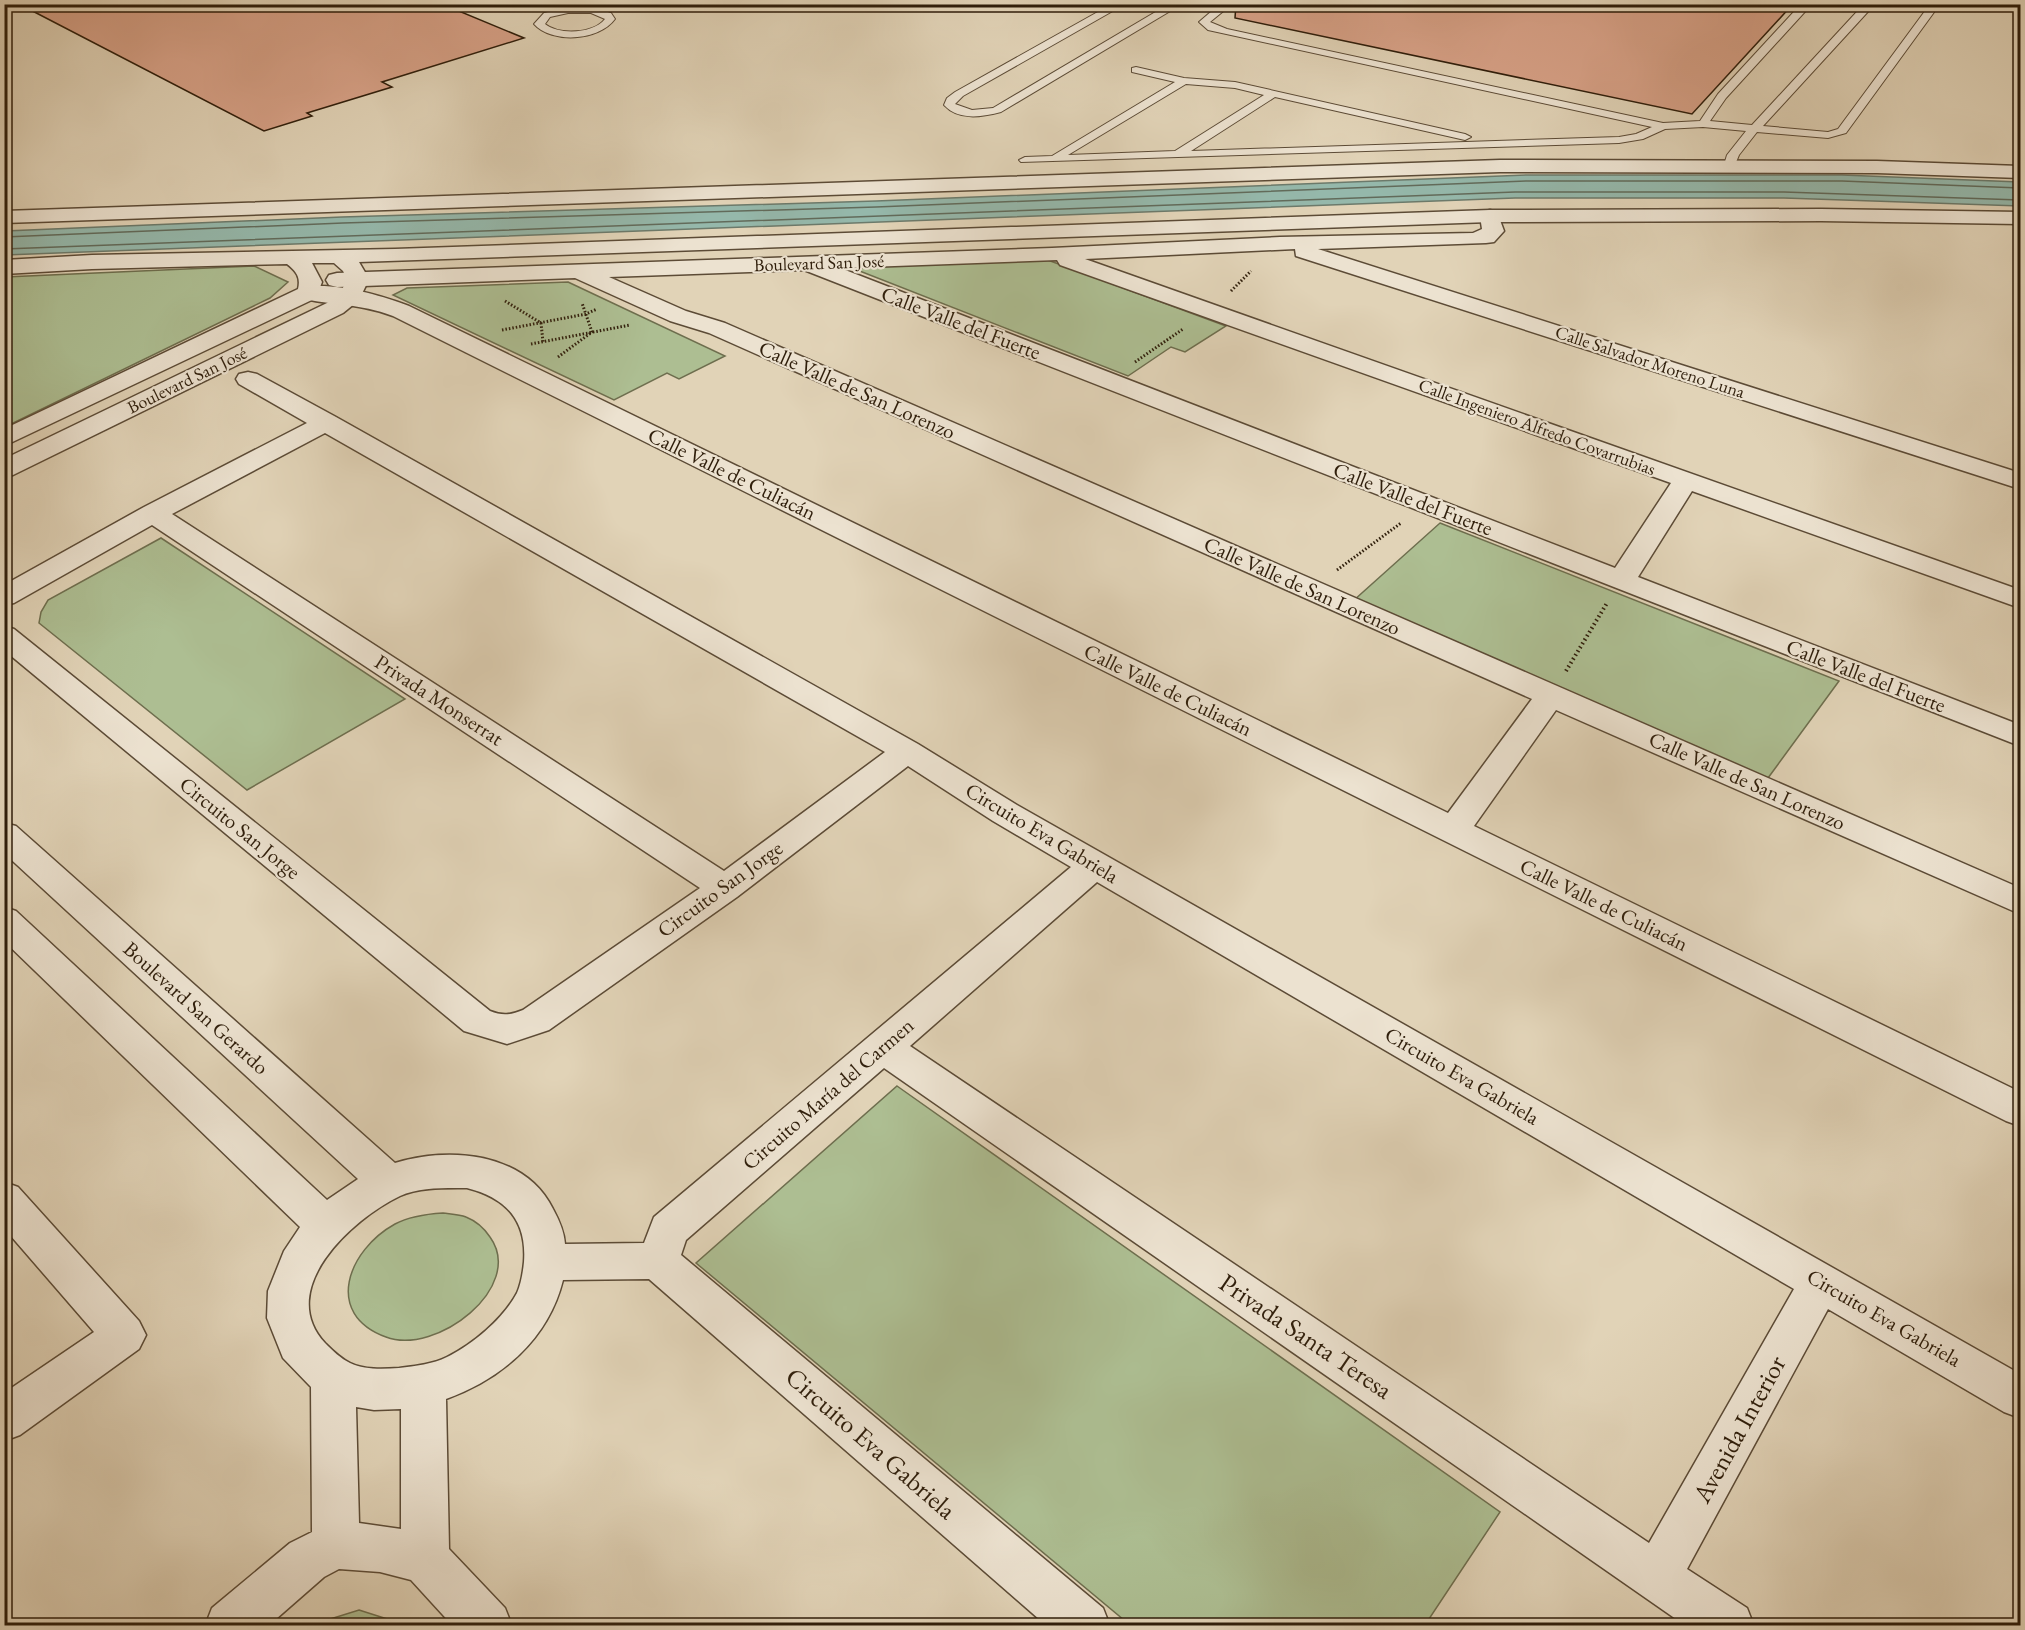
<svg xmlns="http://www.w3.org/2000/svg" width="2025" height="1630" font-family="'EB Garamond',serif">
	<style>
		.green { fill: #adbe92; stroke: #6e6e4e; stroke-width: 1.5 }
		.water { fill: #95b8ab; stroke: #6c7a6b; stroke-width: 1.5 }
		.lines { fill: none; stroke-linecap: round; stroke-linejoin: round }
		.shore { stroke: #626b5b; stroke-width: 1.5 }
		.building { fill: #d7a187; stroke: #2f1e0b; stroke-width: 1.5 }
		.service-casing { stroke: #5c4b36; stroke-width: 2 }
		.minor-casing { stroke: #5c4b36; stroke-width: 3 }
		.tertiary-casing { stroke: #5c4b36; stroke-width: 3 }
		.path-far1 { stroke: #2f1e0b; stroke-width: 3; stroke-dasharray: 1.5 2; stroke-linecap: butt }
		.path { stroke: #2f1e0b; stroke-width: 4; stroke-dasharray: 1.5 3; stroke-linecap: butt }
		.service { fill: #ece2d0; fill-rule: evenodd }
		.minor { fill: #ece2d0; fill-rule: evenodd }
		.tertiary { fill: #ece2d0; fill-rule: evenodd }
		.labels { text-anchor: middle; stroke-width: 4.5; stroke-linejoin: round; paint-order: stroke }
		.far-street-label { font-size: 18px; fill: #2f1e0b; stroke: #ece2d0 }
		.street-label { font-size: 21px; fill: #2f1e0b; stroke: #ece2d0 }
		.near-street-label { font-size: 26px; fill: #2f1e0b; stroke: #ece2d0 }
	</style>
	<rect width="100%" height="100%" fill="#e1d3b7"/>
	<filter id="stains"><feTurbulence type="fractalNoise" baseFrequency=".00333" numOctaves="4"/><feColorMatrix values="0 0 0 0 .2 0 0 0 0 .09 0 0 0 0 .02 0 0 0 .5 -.17"/></filter>
	<radialGradient id="worn" r=".72"><stop offset=".6" stop-color="#630" stop-opacity="0"/><stop offset="1" stop-color="#630" stop-opacity=".3"/></radialGradient>
	<g class="green">
		<path d="M1045,259l181,67 -41,26 -14,-5 -43,29 -276,-108z"/>
		<path d="M254,266l34,16 -18,16 -265,129v-150z"/>
		<path d="M568,282l157,74 -46,23 -12,-6 -53,27 -221,-105 14,-7z"/>
		<path d="M1440,523l399,158 -71,97 -415,-177z"/>
		<path d="M161,538l244,161 -158,91 -208,-167 2,-11 7,-12z"/>
		<path d="M897,1086l603,426 -75,113h-295l-434,-362z"/>
		<path d="M443,1213c7,1 16,1 23,4 10,4 18,11 24,20 36,50 -54,119 -104,100 -63,-23 -38,-87 9,-113 15,-8 31,-10 48,-11z"/>
		<path d="M359,1610l47,15h-95z"/>
	</g>
	<path class="water" d="M1527,175h315l178,7v24l-236,-8h-269l-1510,57v-24l337,-14 534,-16z"/>
	<g class="lines">
		<g class="shore">
			<path d="M4,237l339,-14 533,-16 651,-26h315l178,7"/>
			<path d="M4,249l1511,-57h269l236,8"/>
		</g>
	</g>
	<g class="building">
		<path d="M19,4h423l82,34 -142,44 10,5 -85,26 5,3 -48,15z"/>
		<path d="M1236,4h557l-101,110 -457,-96z"/>
	</g>
	<g class="lines">
		<defs>
			<g id="service">
				<path d="M1112,4h13l-162,92 -8,8 17,6 21,-2 176,-104h13l-181,108c-19,5 -42,9 -57,-7l3,-7 8,-6z"/>
				<path d="M1220,4h12l-22,18 17,7 436,94 37,-2 18,-27 83,-90h11l-86,94 -16,23 42,4 112,-121h11l-112,122 65,6 10,-3 87,-118 -24,-7h39l-94,129 -18,5 -71,-6 -18,23 -5,12 -4,2 -6,-4 3,-10 19,-24 -43,-4 -38,2 -22,10 -24,4 -598,19 -2,-2 6,-3 27,-1 123,-74 -43,-10v-4l4,-1 48,11 51,4 230,52 6,3 -6,3 -190,-43 -84,54 428,-14 17,-3 16,-7 -444,-97 -9,-8zM1186,84l49,4 29,7 -89,56 -107,4z"/>
				<path d="M568,7h24l19,6 4,6c-16,22 -63,25 -81,5l10,-11zM568,13h23l14,6c-12,15 -46,16 -60,5l5,-7z"/>
			</g>
			<g id="minor">
				<path d="M1500,160l377,1 143,5v12l-143,-5 -377,-1 -1496,51v-12z"/>
				<path d="M1490,210l7,2 7,19 -10,11 -8,1 -168,6 702,224v16l-724,-233 -1,-7 -210,10 935,331v18l-328,-117 -54,86 382,148v21l-1216,-476 -195,7 77,34 39,12 1295,565v26l-464,-204 -82,116 546,266v34l-14,-5 -1613,-805c-34,-13 -60,-10 -93,-18l-3,-5 3,-5c31,-7 80,7 109,18l1039,507 84,-114 -823,-366 -39,-12 -95,-43 -238,9 -8,-2 -3,-5 3,-5 8,-2 715,-25 228,-11 193,-4 9,-4 -2,-13 3,-4zM1057,260l3,5 611,218 -56,85 -775,-300z"/>
				<path d="M248,372l9,2 79,43 582,327 99,61 1003,569v44l-16,-6 -176,-103 -141,260 60,39 7,18h-68l-802,-558 -198,172 -5,15 422,353 7,18h-63l-398,-347 -86,1c-15,60 -62,99 -117,119l3,150 56,59 7,18h-59l-42,-46 -31,-8 -41,-3 -15,8 -56,49h-63l7,-18 78,-65 22,-11 -1,-145 -28,-29 -16,-40 1,-27 16,-40 16,-24 -296,-286v-34l12,4 311,289 31,-21 -354,-326v-30l12,3 379,337c54,-17 130,-11 158,46 6,11 11,22 12,35l79,-1 10,-26 417,-350 -78,-46 -85,-55 -171,131 -188,133 -42,14 -43,-13 -460,-381v-24l10,3 476,382c12,5 21,4 33,-1l177,-122 -548,-363 -138,78 -10,2v-20l140,-78 163,-84 -68,-39 -3,-5 3,-5zM325,433l560,319 -161,119 -552,-357zM1097,882l697,407 -145,254 -739,-497zM467,1188c39,10 60,32 57,74 -1,10 -3,22 -7,31 -14,26 -44,51 -70,64 -14,7 -32,9 -48,11 -16,1 -35,2 -49,-5 -10,-5 -17,-12 -25,-20 -50,-54 27,-124 75,-147 19,-9 46,-8 67,-8zM356,1407l18,3 27,-1v120l-42,-6z"/>
				<path d="M4,1182l14,5 121,134 7,14 -7,14 -119,86 -16,6v-48l90,-61 -90,-104z"/>
			</g>
			<path id="tertiary" d="M1821,209l199,3v12l-199,-3 -331,1 -1131,40 10,17 -10,21 -16,13 -330,162 -9,2v-18l323,-156 14,-11 6,-13 -4,-8 -9,-8h-22l10,19 -6,16 -312,148v-17l294,-140c3,-12 -2,-18 -11,-25l-195,5 -88,5v-14l88,-5 303,-6 1095,-39z"/>
		</defs>
		<use href="#service" class="service-casing"/>
		<use href="#minor" class="minor-casing"/>
		<use href="#tertiary" class="tertiary-casing"/>
		<g class="path-far1">
			<path d="M1231,291l20,-20"/>
			<path d="M505,301l36,22 2,19"/>
			<path d="M502,330l84,-16 11,-5"/>
			<path d="M531,344l99,-19"/>
			<path d="M558,357l34,-25 -10,-29"/>
			<path d="M1135,362l48,-33"/>
			<path d="M1337,570l64,-47"/>
		</g>
		<path class="path" d="M1566,671l41,-68"/>
		<use href="#service" class="service"/>
		<use href="#minor" class="minor"/>
		<use href="#tertiary" class="tertiary"/>
	</g>
	<g class="labels">
		<g class="far-street-label">
			<text transform="translate(819 263) rotate(-2)" y="6">Boulevard San José</text>
			<text transform="translate(1650 362) rotate(18)" y="6">Calle Salvador Moreno Luna</text>
			<text transform="translate(187 380) rotate(-26)" y="6">Boulevard San José</text>
			<text transform="translate(1537 427) rotate(20)" y="6">Calle Ingeniero Alfredo Covarrubias</text>
		</g>
		<g class="street-label">
			<text transform="translate(961 323) rotate(21)" y="7">Calle Valle del Fuerte</text>
			<text transform="translate(857 390) rotate(24)" y="7">Calle Valle de San Lorenzo</text>
			<text transform="translate(732 474) rotate(26)" y="7">Calle Valle de Culiacán</text>
			<text transform="translate(1413 499) rotate(21)" y="7">Calle Valle del Fuerte</text>
			<text transform="translate(1302 586) rotate(24)" y="7">Calle Valle de San Lorenzo</text>
			<text transform="translate(1866 676) rotate(21)" y="7">Calle Valle del Fuerte</text>
			<text transform="translate(1168 690) rotate(26)" y="7">Calle Valle de Culiacán</text>
			<text transform="translate(439 700) rotate(33)" y="7">Privada Monserrat</text>
			<text transform="translate(1747 781) rotate(24)" y="7">Calle Valle de San Lorenzo</text>
			<text transform="translate(240 828) rotate(39)" y="7">Circuito San Jorge</text>
			<text transform="translate(1042 833) rotate(31)" y="7">Circuito Eva Gabriela</text>
			<text transform="translate(720 889) rotate(-36)" y="7">Circuito San Jorge</text>
			<text transform="translate(1604 905) rotate(26)" y="7">Calle Valle de Culiacán</text>
			<text transform="translate(196 1008) rotate(42)" y="7">Boulevard San Gerardo</text>
			<text transform="translate(1462 1076) rotate(30)" y="7">Circuito Eva Gabriela</text>
			<text transform="translate(828 1094) rotate(-41)" y="7">Circuito María del Carmen</text>
			<text transform="translate(1884 1318) rotate(30)" y="7">Circuito Eva Gabriela</text>
		</g>
		<g class="near-street-label">
			<text transform="translate(1306 1336) rotate(34)" y="9">Privada Santa Teresa</text>
			<text transform="translate(1739 1429) rotate(-61)" y="9">Avenida Interior</text>
			<text transform="translate(871 1443) rotate(41)" y="9">Circuito Eva Gabriela</text>
		</g>
	</g>
	<rect width="2025" height="1630" fill="none" stroke="#e1d3b7" stroke-width="24"/>
	<rect x="6" y="6" width="2013" height="1618" fill="none" stroke="#2f1e0b" stroke-width="3"/>
	<rect x="12" y="12" width="2001" height="1606" fill="none" stroke="#2f1e0b" stroke-width="1.5"/>
	<rect width="100%" height="100%" filter="url(#stains)"/>
	<rect width="100%" height="100%" fill="url(#worn)"/>
</svg>
